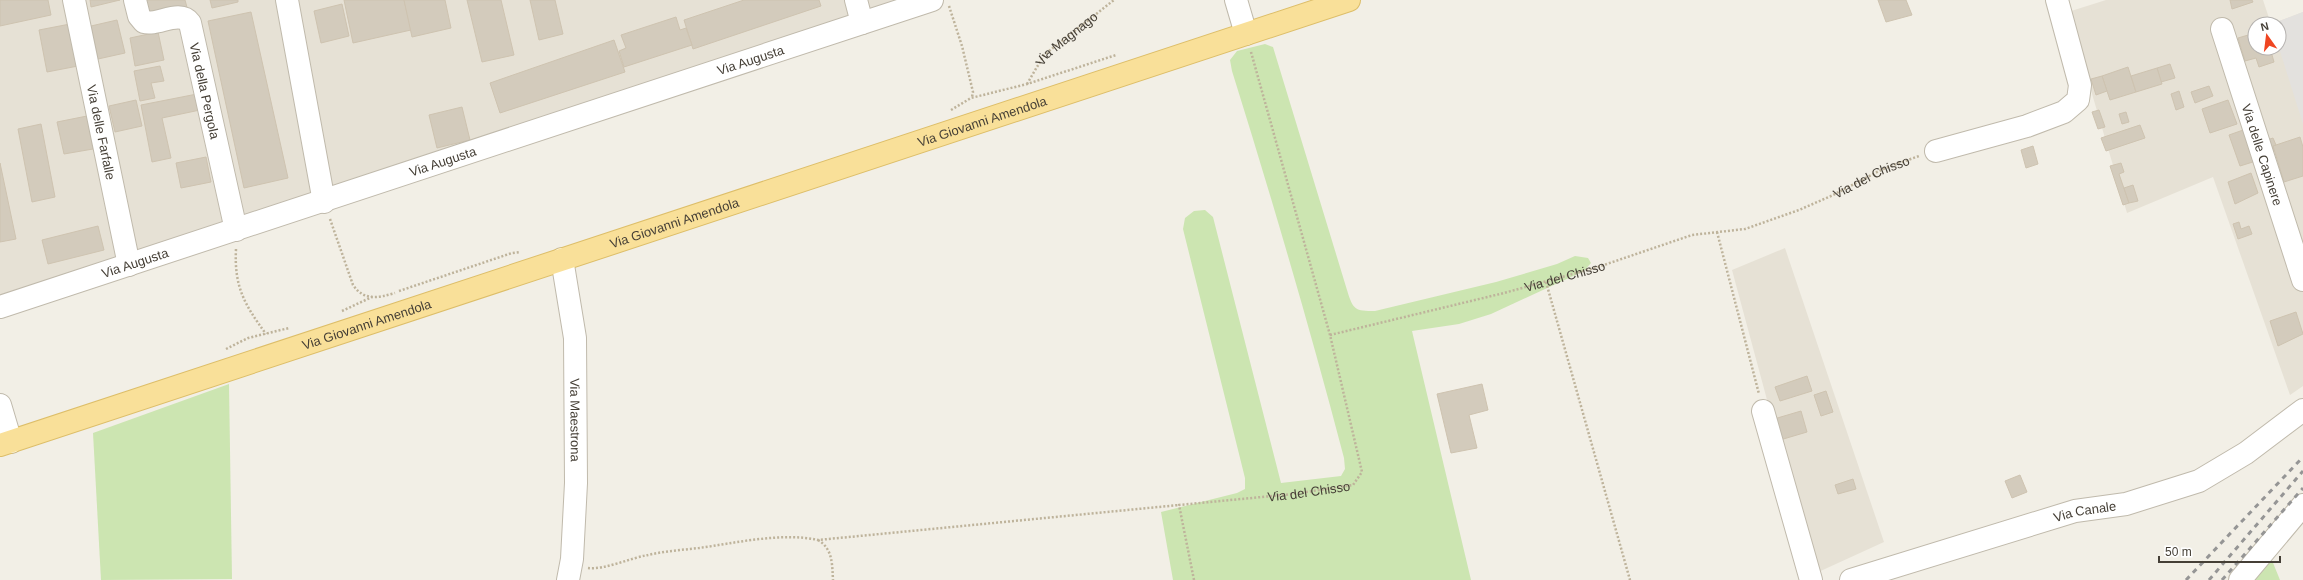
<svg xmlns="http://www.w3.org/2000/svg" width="2303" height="580" font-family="Helvetica,sans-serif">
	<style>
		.residential { fill: #e6e1d5; fill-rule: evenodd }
		.green { fill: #cce5b1 }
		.parking { fill: #e3e1de }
		.building { fill: #d3cbbc; stroke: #cec3b0 }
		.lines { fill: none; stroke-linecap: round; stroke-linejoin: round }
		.minor-casing { stroke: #c0baac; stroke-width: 24 }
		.major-casing { stroke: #ddbe69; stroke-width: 24 }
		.path { stroke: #beb39b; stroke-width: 2.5; stroke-dasharray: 2 2; stroke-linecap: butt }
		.minor { stroke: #fff; stroke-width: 22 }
		.major { stroke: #f9e099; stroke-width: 22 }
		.rail { stroke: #959595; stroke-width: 3; stroke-dasharray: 5 5; stroke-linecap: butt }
		.labels { text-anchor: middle; stroke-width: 3; stroke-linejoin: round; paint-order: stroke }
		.street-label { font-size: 13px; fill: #453f36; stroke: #fff }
	</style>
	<rect width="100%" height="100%" fill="#f2efe6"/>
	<g class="residential">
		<path d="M0,0h910l-910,295z"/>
		<path d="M2106,0h157l8,24 32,-12v374l-13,9 -77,-218 -86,36 -59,-201zM2255,24h24v24h-24z"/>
		<path d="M1785,248l99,294 -70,32 -82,-304z"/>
	</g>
	<g class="green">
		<path d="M1265,44l8,3 74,243c6,20 8,21 28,21l121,-29 61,-18 18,-8 13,2 3,5 -7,8 -93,43 -32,10 -47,7 59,249h-298l-12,-68 76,-19 8,-4v-11l-62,-249 2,-11 9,-7 11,-1 8,7 68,266 60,-7 4,-7 -1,-11c-34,-130 -72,-259 -112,-387l-2,-11 7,-9z"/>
		<path d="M229,384l3,195 -131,1 -8,-147z"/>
		<path d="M2269,553l11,27h-33z"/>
	</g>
	<path class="parking" d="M2303,12v112l-24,-76v-24h-8z"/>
	<g class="building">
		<path d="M0,0h48l3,15 -51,11z"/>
		<path d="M90,0h30l-29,7z"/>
		<path d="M140,0h45l3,11 -43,9z"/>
		<path d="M210,0h28v2l-26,6z"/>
		<path d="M344,0h60l7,30 -58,13z"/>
		<path d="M404,0h41l6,28 -39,9z"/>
		<path d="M467,0h34l13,55 -32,7z"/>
		<path d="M530,0h25l8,34 -24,6z"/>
		<path d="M744,0h75l2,6 -128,43 -9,-29z"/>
		<path d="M1878,0h28l6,15 -26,7z"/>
		<path d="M2230,0h22l1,2 -21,7z"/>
		<path d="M342,4l7,32 -28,7 -7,-32z"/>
		<path d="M251,12l37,166 -44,10 -36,-167z"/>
		<path d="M676,17l4,13 6,-2 6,17 -68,22 -5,-16 7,-3 -5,-13z"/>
		<path d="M117,20l8,33 -27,6 -7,-33z"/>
		<path d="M70,24l8,42 -31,6 -8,-42z"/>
		<path d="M158,32l6,28 -29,6 -5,-28z"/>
		<path d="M2255,33v15h15l4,14 -15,5 -3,-9 -11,3 -7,-23z"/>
		<path d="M614,40l11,32 -125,41 -10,-30z"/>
		<path d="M2170,64l5,14 -14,4 -4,-14z"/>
		<path d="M160,66l4,15 -13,2 4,15 -15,3 -6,-30z"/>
		<path d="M2128,67l8,25 -26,8 -8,-24z"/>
		<path d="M2157,68l5,16 -26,8 -5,-16z"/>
		<path d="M2102,76l5,15 -11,4 -5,-16z"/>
		<path d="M2209,86l4,10 -18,7 -4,-11z"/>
		<path d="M2179,91l5,16 -8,3 -5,-16z"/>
		<path d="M197,94l3,16 -38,8 9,40 -19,4 -11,-57z"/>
		<path d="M136,100l6,26 -27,6 -6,-26z"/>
		<path d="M2228,100l9,24 -27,9 -8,-24z"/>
		<path d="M462,107l8,33 -33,8 -8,-33z"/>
		<path d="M2099,110l6,17 -7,2 -6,-17z"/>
		<path d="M2126,112l3,10 -7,2 -3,-10z"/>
		<path d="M87,116l6,33 -29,5 -7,-32z"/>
		<path d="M41,124l14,73 -23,5 -14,-73z"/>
		<path d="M2140,125l5,13 -39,13 -5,-13z"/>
		<path d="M2246,129l10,32 -16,5 -11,-31z"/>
		<path d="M2300,137l3,10v29l-19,6 -11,-36z"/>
		<path d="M2273,138l3,7 -3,1 1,5 -6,2 -4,-12z"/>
		<path d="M2033,146l5,18 -12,4 -5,-18z"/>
		<path d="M206,157l5,25 -30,6 -5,-25z"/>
		<path d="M0,163l16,76 -16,3z"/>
		<path d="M2121,163l3,9 -5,2 10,29 -6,2 -13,-39z"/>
		<path d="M2251,173l7,20 -23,11 -7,-22z"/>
		<path d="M2133,185l5,16 -9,2 -5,-15z"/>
		<path d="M2239,222l2,7 8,-3 3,8 -14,5 -5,-15z"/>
		<path d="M98,226l6,24 -56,14 -6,-24z"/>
		<path d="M2296,312l7,22 -25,12 -8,-25z"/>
		<path d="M1807,376l5,15 -32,10 -5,-14z"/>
		<path d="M1482,384l6,26 -19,5 8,33 -26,5 -14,-59z"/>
		<path d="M1826,391l7,21 -12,4 -7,-21z"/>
		<path d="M1801,411l6,21 -27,8 -6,-21z"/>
		<path d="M2020,475l7,17 -15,6 -7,-17z"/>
		<path d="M1853,479l3,10 -18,5 -3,-9z"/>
	</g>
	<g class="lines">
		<defs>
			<g id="minor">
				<path id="s4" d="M74,0l55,265"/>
				<path id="s5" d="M135,0l4,16 5,6c13,4 36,-13 46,1l46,207"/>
				<path d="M287,0l37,202"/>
				<path d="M1236,0l10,34"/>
				<path d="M862,23l70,-23"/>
				<path id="s6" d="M2222,29l81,251"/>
				<path d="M1936,151l91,-25 37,-14 14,-12 2,-15 -23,-85"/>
				<path id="s7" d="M562,259l13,79 1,145 -4,76 -4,21"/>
				<path id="s8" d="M0,307l862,-284 -6,-23"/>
				<path d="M0,405l11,37"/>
				<path d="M1763,411l48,169"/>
				<path id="s9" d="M1851,580l224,-69 51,-7 73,-23 47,-28 57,-43"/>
				<path d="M2240,580l63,-75"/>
			</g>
			<g id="major">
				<path id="s10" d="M0,445l1349,-445"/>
			</g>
		</defs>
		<use href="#minor" class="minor-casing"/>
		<use href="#major" class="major-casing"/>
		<g class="path">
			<path d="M949,6l13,40 11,46 -1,5"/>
			<path id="s1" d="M1027,84l17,-29 70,-55"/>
			<path d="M951,110l20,-12 56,-14 89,-29"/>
			<path d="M330,219l23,66c11,16 25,13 42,8"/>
			<path d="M1717,232l42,162"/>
			<path d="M236,249c-2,37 8,55 30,85"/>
			<path d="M1546,282l84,298"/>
			<path d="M399,291l113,-38 8,-1"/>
			<path d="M342,311l30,-14"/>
			<path id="s2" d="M1330,335l174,-42 94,-26 94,-32 53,-6 54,-19 32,-14 52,-27 36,-13"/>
			<path d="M226,349l22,-11 41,-10"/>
			<path d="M818,540c15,9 14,24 15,40"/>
			<path d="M588,568c17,2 42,-10 60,-13 17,-4 34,-5 51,-7 36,-5 84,-16 119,-8l361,-35"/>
			<path id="s3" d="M1194,580l-15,-75 114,-11 60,-9 9,-13 -32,-137 -79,-283"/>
		</g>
		<use href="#minor" class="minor"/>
		<use href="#major" class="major"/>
		<g class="rail">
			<path d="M2186,580l117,-123"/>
			<path d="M2209,580l94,-109"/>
			<path d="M2222,580l81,-92"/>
		</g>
	</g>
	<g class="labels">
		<g class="street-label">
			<text dy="5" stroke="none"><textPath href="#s1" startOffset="61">Via Magnago</textPath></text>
			<text dy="5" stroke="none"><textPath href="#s8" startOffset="790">Via Augusta</textPath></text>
			<text dy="5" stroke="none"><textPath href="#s5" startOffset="142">Via della Pergola</textPath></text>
			<text dy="5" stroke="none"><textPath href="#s10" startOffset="1034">Via Giovanni Amendola</textPath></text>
			<text dy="5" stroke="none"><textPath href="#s4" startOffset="135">Via delle Farfalle</textPath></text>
			<text dy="5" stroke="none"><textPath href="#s6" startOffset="132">Via delle Capinere</textPath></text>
			<text dy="5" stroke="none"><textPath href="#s8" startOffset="466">Via Augusta</textPath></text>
			<text dy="5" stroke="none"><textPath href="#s2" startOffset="566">Via del Chisso</textPath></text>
			<text dy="5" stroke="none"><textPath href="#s10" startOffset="710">Via Giovanni Amendola</textPath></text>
			<text dy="5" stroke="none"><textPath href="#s8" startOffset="142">Via Augusta</textPath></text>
			<text dy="5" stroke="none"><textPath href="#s2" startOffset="242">Via del Chisso</textPath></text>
			<text dy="5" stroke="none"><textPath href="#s10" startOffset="386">Via Giovanni Amendola</textPath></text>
			<text dy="5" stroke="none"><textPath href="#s7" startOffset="162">Via Maestrona</textPath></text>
			<text dy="5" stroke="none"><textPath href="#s3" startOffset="207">Via del Chisso</textPath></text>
			<text dy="5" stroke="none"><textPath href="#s9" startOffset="244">Via Canale</textPath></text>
		</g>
	</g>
	<g transform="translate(2267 36) rotate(346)"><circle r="19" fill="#ffffff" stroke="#b5b2af"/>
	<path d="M0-3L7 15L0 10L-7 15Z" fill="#ef4521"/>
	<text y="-6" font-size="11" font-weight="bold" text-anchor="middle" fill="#453f36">N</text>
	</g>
	<path d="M2159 556v6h121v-6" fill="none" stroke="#453f36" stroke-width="2"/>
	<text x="2165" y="556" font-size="12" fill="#453f36" stroke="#ffffff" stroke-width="3" paint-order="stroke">50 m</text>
</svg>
